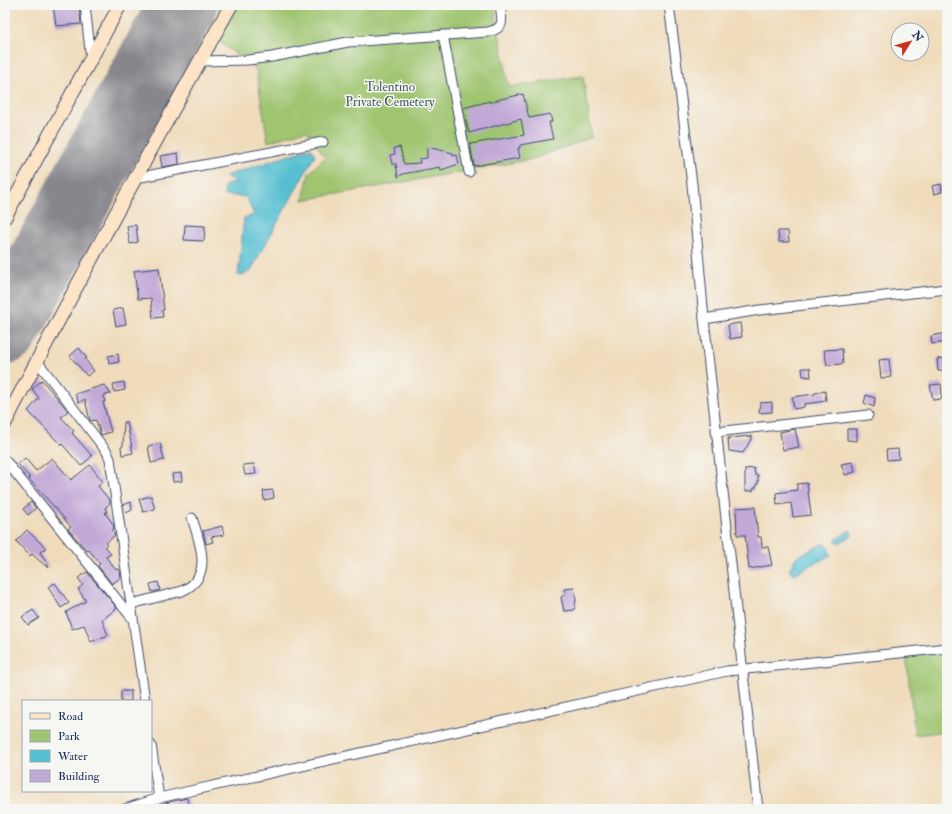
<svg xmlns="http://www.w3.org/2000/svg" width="952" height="814" font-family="'IM FELL Double Pica',serif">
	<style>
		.green { fill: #9fc570; stroke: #5d7a67 }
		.water { fill: #55bfd1; stroke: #387798 }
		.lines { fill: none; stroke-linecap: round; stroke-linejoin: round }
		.runway { stroke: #86868c; stroke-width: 69 }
		.building { fill: #c1a8d7 }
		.street-casing { stroke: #3b496c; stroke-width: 11 }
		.secondary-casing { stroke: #3b496c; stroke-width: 15 }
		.street { stroke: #fff; stroke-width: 9 }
		.secondary { stroke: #fee4c6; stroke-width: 13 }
		.labels { text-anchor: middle; stroke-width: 3; stroke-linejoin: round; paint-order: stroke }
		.park-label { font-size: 13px; fill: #435c63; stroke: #f6f6f2 }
	</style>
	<rect width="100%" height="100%" fill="#f6f6f2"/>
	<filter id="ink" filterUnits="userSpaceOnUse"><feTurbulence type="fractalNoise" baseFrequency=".025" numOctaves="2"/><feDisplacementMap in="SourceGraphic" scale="8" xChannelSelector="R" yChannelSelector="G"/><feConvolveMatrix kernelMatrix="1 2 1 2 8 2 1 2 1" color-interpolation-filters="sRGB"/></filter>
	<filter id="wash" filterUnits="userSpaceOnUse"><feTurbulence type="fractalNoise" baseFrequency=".012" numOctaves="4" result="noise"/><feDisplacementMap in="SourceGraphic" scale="16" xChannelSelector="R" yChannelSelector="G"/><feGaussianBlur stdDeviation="0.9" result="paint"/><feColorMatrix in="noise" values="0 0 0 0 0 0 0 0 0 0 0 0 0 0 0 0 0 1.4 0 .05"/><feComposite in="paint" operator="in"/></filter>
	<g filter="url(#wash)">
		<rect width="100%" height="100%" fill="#f0dcbb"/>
		<g class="green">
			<path d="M238,5h256l15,82 74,-11 9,61 -59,22 -230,41 6,-27 16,-16 -19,-27 -38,12 -12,-73 -38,-28z"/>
			<path d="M947,651v80l-32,4 -9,-80z"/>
		</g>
		<g class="water">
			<path d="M311,148l4,7 -65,117 -12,4 6,-58 10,-3 -8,-18 -22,-2 1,-10 11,-3 -11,-6z"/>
			<path d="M850,530l2,6 -13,7 -4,-3z"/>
			<path d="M825,543l6,12 -37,19 -5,-3 7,-14z"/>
		</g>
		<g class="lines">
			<path class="runway" d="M5,330l178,-325"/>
		</g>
		<g id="blocks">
			<g class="building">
				<path d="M53,5h26l2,19 -25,2z"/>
				<path d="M523,94l6,24 21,-4 2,8h-3l4,17 -33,6v3h-2l2,10 -46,8 -4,-22 54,-9 -3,-16 -52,14 -6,-25 27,-7v2l11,-4z"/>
				<path d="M400,147l4,17 16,-1 -1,-4 8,-1v-11l26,6v3l4,-1 2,9 -18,6 -1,-3 -37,7 -5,3 -2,-13h-4l-2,-9 5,-1 -1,-6z"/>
				<path d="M178,153l1,11 -17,3 -2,-11z"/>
				<path d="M941,184l1,8 -8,2 -2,-8z"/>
				<path d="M136,225l2,17 -8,2 -3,-18z"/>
				<path d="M185,225l20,1 -1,15 -20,-1z"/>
				<path d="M778,231h10l1,11h-10z"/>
				<path d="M159,268l5,42h-2l1,7 -10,1 -2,-20 -13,1 -4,-28z"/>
				<path d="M123,308l3,16 -10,2 -3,-16z"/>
				<path d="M740,323l2,14 -12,2 -2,-14z"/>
				<path d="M947,333v9l-15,2 -1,-8z"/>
				<path d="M79,348l8,10 -2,1 9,12 -7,5 -17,-20z"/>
				<path d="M842,349l1,15 -16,1 -3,-15z"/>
				<path d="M118,354l1,8 -10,2 -1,-8z"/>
				<path d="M947,358v12l-9,1 -1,-12z"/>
				<path d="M889,359l2,18 -10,1 -2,-18z"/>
				<path d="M802,368h8l1,9 -8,-1z"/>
				<path d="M42,380l26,31 -7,6 13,14 -2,2 20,23 -11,10 -19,-22 -1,1 -33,-34 11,-13 -7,-9z"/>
				<path d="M124,382l1,8 -11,2 -1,-8z"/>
				<path d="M941,384l1,15 -9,1 -3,-15z"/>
				<path d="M104,385l7,9 -7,1 1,7h-2l8,30 -10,3 -5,-15 -6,1 -5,-22 -6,4 -4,-9z"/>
				<path d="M825,391l1,10 -22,3v3l-10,2 -2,-12 23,-3v-1z"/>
				<path d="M866,395l9,3 -1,9 -10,-4z"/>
				<path d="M772,402v10l-13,1 1,-10z"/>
				<path d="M124,422h3l6,31 -11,2 -1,-8 2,-1z"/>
				<path d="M795,429l4,18 -16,3 -3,-18z"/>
				<path d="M847,429h10v12l-10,-1z"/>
				<path d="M753,436l-10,17 -14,-2 -1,-13z"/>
				<path d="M160,443l4,17 -13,3 -3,-17z"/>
				<path d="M898,449l1,10 -12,1 -1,-10z"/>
				<path d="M25,458l11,13 16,-13 19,22 19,-15 13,17 -5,4 12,15v2l-5,5 2,4 -2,1 8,11 1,5 -2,1 3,5 -9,8 1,1 -2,2 6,8 -5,3 10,13 2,-2 2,3 1,6 -9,7 -14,-18 2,-2 -11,-14 -2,1 -14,-16 -5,-6 3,-2 -14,-17 -28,-31 1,-1 -12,-14z"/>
				<path d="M853,462l2,10 -10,3 -4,-11z"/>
				<path d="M254,464l2,10 -11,1 -2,-10z"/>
				<path d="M754,468l1,7h3v9h-2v4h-2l-1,3h-8v-22z"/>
				<path d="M181,473l1,8 -9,1 -1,-8z"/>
				<path d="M807,483l4,32 -18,2 -2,-14 -14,2 -1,-12 21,-3v-6z"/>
				<path d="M273,490l1,8 -10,2 -1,-9z"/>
				<path d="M151,496l4,13 -12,3 -4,-13z"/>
				<path d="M31,502l5,6 -8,7 -5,-6z"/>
				<path d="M131,502l1,8 -6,3 -3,-8z"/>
				<path d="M755,507l3,30h3l1,10h6l4,18 -23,4 -4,-34h-8l-1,-27z"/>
				<path d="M222,526l2,9 -13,2 2,5 -7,2 -3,-13z"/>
				<path d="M27,530l19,18 -6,4 9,15 -1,1 -16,-14 -2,2 -14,-15z"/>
				<path d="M87,572l30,36 -15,12 6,15 -17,7 -7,-17 -12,4 -6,-17 20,-11 -8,-12 5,-4 -5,-7z"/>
				<path d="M158,582l2,8 -8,2 -2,-8z"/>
				<path d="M55,583l14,20 -8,5 -13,-21z"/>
				<path d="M574,588l2,12 -2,10 -10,1 -3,-14 5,-3 -2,-5z"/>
				<path d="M33,610l6,8 -11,7 -6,-8z"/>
				<rect x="121" y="691" width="10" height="10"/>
				<path d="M187,798l2,11h-22l-2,-6z"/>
			</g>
		</g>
	</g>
	<g filter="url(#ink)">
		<use href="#blocks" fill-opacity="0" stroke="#3b496c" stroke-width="1"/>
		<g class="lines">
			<defs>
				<g id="street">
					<path d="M85,5l6,54"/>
					<path d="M669,5l23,179 12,135 54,490"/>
					<path d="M443,35l26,137"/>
					<path d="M200,61l48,-1 24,-3 76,-15 140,-10c18,-4 14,-12 12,-27"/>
					<path d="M136,178l187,-36"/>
					<path d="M704,319l56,-9 187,-21"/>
					<path d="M37,361l70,91 3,7 35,242"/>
					<path d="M716,432l152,-17"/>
					<path d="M5,460l127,158"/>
					<path d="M131,604l51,-13c32,-14 18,-48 10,-73"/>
					<path d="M151,745l8,53"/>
					<path d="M125,809l34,-11 568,-127 220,-23"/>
				</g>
				<g id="secondary">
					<path d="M5,217l115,-212"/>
					<path d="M5,423c72,-141 149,-280 226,-418"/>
				</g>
			</defs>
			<use href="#street" class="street-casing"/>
			<use href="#secondary" class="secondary-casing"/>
			<use href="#street" class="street"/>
			<use href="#secondary" class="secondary"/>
		</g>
	</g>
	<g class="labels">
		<g class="park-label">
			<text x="390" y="91">Tolentino<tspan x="390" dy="15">Private Cemetery</tspan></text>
		</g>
	</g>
	<rect width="952" height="814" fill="none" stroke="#f6f6f2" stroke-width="20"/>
	<rect x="22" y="700" width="130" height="92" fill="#f6f6f2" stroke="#9ea6b7"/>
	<rect x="30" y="713" width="20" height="6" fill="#fee4c6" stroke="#9ea6b7"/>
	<text x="58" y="720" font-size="12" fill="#1b2f5e">Road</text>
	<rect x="30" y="730" width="20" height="12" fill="#9fc570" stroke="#9ea6b7"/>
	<text x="58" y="740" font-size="12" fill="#1b2f5e">Park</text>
	<rect x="30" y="750" width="20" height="12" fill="#55bfd1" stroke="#9ea6b7"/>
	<text x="58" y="760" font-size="12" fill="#1b2f5e">Water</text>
	<rect x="30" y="770" width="20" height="12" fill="#c1a8d7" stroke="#9ea6b7"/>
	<text x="58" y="780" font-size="12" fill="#1b2f5e">Building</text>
	<g transform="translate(910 42) rotate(53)"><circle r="19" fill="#f6f6f2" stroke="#9ea6b7"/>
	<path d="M0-3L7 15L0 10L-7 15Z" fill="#c8321e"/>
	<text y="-6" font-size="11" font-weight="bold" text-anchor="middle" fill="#1b2f5e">N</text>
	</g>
</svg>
